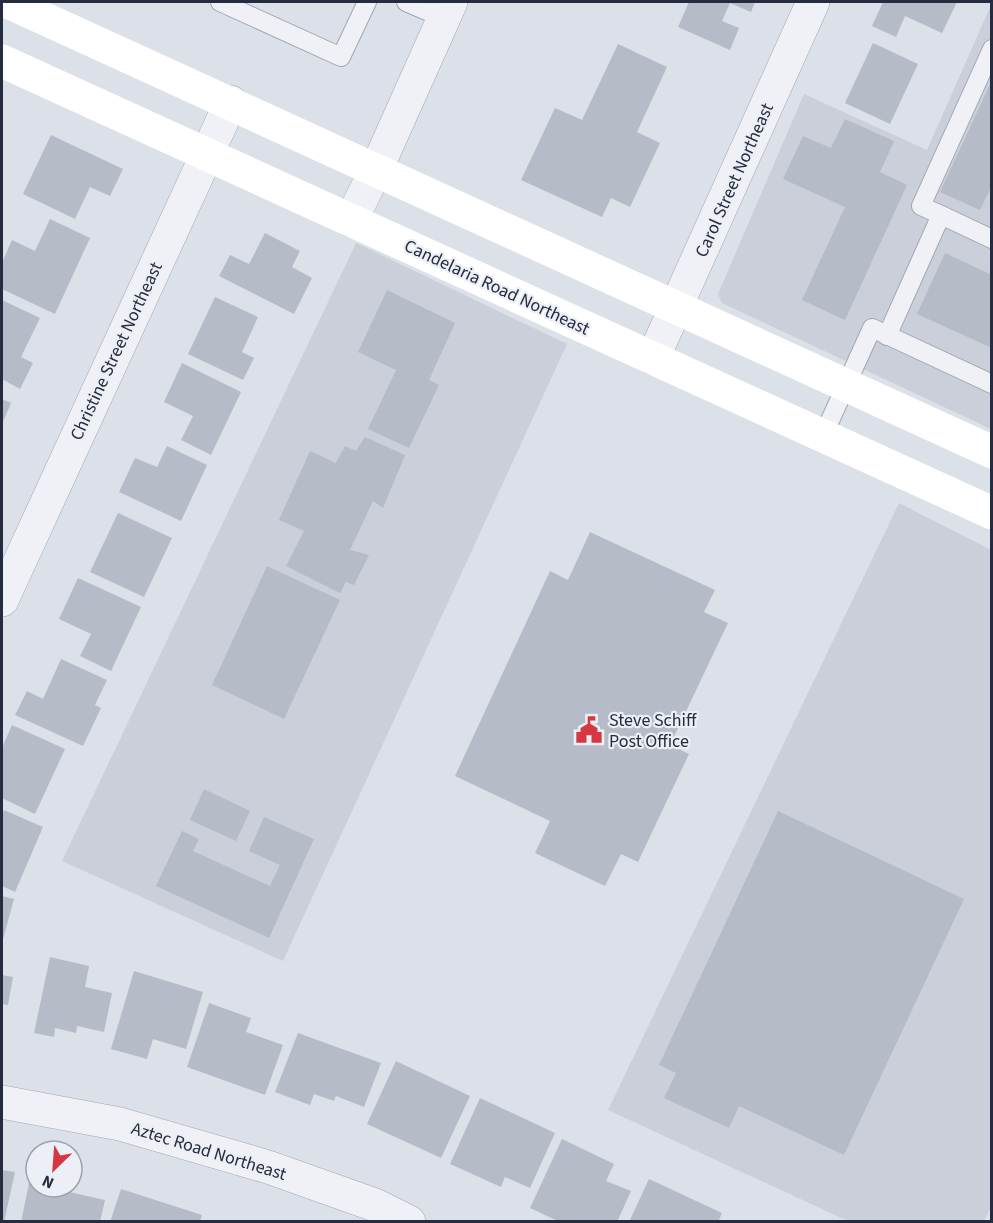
<svg xmlns="http://www.w3.org/2000/svg" width="993" height="1223" font-family="'Source Sans 3',sans-serif">
	<style>
		.built { fill: #cacfda }
		.building { fill: #b6bbc8 }
		.lines { fill: none; stroke-linecap: round; stroke-linejoin: round }
		.lane-casing { stroke: #a1a6b2; stroke-width: 20 }
		.street-casing { stroke: #a1a6b2; stroke-width: 34 }
		.lane { stroke: #eff1f6; stroke-width: 18 }
		.street { stroke: #eff1f6; stroke-width: 33 }
		.secondary { stroke: #fff; stroke-width: 33 }
		.labels { text-anchor: middle; stroke-width: 4.5; stroke-linejoin: round; paint-order: stroke }
		.street-label { font-size: 18px; fill: #252c3f; stroke: #eceff5 }
		.poi-label { font-size: 18px; fill: #252c3f; stroke: #eceff5; text-anchor: start }
	</style>
	<rect width="100%" height="100%" fill="#dce0e8"/>
	<g class="built">
		<path d="M991,5v424l-269,-126 -4,-9 86,-200 123,56z"/>
		<path d="M356,243l211,101 -284,617 -221,-100z"/>
		<path d="M899,503l92,47 1,655 -8,16h-136l-240,-111z"/>
	</g>
	<g class="building">
		<path d="M689,2h66l-4,10 -21,-9 -8,18 17,7 -9,22 -52,-23z"/>
		<path d="M883,2h74l-15,31 -37,-17 -9,21 -24,-11z"/>
		<path d="M873,43l45,21 -28,60 -45,-21z"/>
		<path d="M618,44l49,23 -30,65 23,11 -30,64 -19,-9 -9,19 -81,-37 34,-72 27,12z"/>
		<path d="M992,80v105l-12,25 -40,-18z"/>
		<path d="M845,119l49,22 -14,31 27,13 -62,135 -43,-20 43,-93 -62,-28 20,-43 28,12z"/>
		<path d="M51,135l72,34 -13,27 -20,-9 -15,32 -52,-25z"/>
		<path d="M50,219l40,19 -35,76 -53,-25v-26l10,-23 23,11z"/>
		<path d="M265,233l35,18 -8,16 20,11 -18,36 -75,-38 11,-21 19,9z"/>
		<path d="M945,253l47,22v73l-75,-34z"/>
		<path d="M387,290l68,33 -26,57 10,5 -30,63 -41,-19 28,-59 -38,-18z"/>
		<path d="M215,297l43,20 -16,35 12,6 -11,22 -55,-26z"/>
		<path d="M2,300l38,18 -19,39 12,6 -13,26 -18,-10z"/>
		<path d="M182,363l59,29 -30,63 -30,-15 12,-24 -29,-14z"/>
		<path d="M2,399l9,4 -9,21z"/>
		<path d="M365,437l40,18 -22,53 -10,-7 -23,49 19,5 -15,30 -8,-3 -6,11 -54,-27 18,-35 -25,-11 31,-69 26,12 9,-17 11,5z"/>
		<path d="M167,446l40,19 -26,56 -62,-29 16,-34 22,9z"/>
		<path d="M118,513l54,25 -28,59 -54,-25z"/>
		<path d="M590,532l125,58 -11,22 24,11 -58,122 19,9 -51,108 -17,-8 -16,32 -70,-33 15,-32 -95,-45 95,-205 18,9z"/>
		<path d="M267,566l73,34 -56,119 -72,-34z"/>
		<path d="M78,578l63,29 -30,64 -31,-15 11,-22 -32,-15z"/>
		<path d="M61,659l46,21 -12,25 6,3 -18,38 -68,-31 12,-24 16,8z"/>
		<path d="M12,725l53,24 -30,65 -33,-16v-50z"/>
		<path d="M204,789l46,22 -14,30 -46,-21z"/>
		<path d="M4,810l39,17 -28,65 -13,-6v-71z"/>
		<path d="M778,811l186,88 -120,256 -105,-49 -10,22 -65,-30 12,-25 -17,-8z"/>
		<path d="M264,817l50,22 -45,99 -113,-52 26,-55 17,8 -6,12 77,35 10,-21 -31,-14z"/>
		<path d="M2,896l12,3 -12,44z"/>
		<path d="M50,957l39,9 -4,21 27,6 -8,39 -27,-6 -1,7 -21,-5 -1,9 -20,-4z"/>
		<path d="M134,971l69,21 -17,57 -33,-10 -6,20 -36,-10z"/>
		<path d="M2,975l11,2 -5,28 -6,-1z"/>
		<path d="M209,1003l42,15 -5,14 37,13 -18,50 -78,-28z"/>
		<path d="M298,1033l83,30 -17,44 -28,-11 -2,5 -20,-7 -4,11 -35,-13z"/>
		<path d="M396,1061l74,35 -29,62 -74,-34z"/>
		<path d="M480,1098l75,35 -25,55 -25,-11 -4,10 -51,-23z"/>
		<path d="M562,1139l52,25 -8,17 25,10 -14,31h-57l-30,-14z"/>
		<path d="M2,1170l13,2 -11,50h-2z"/>
		<path d="M649,1179l73,34 -4,9h-89z"/>
		<path d="M29,1183l76,17 -5,22h-79z"/>
		<path d="M121,1189l81,26 -2,7h-90z"/>
	</g>
	<g class="lines">
		<defs>
			<g id="lane">
				<path d="M220,2l121,55 26,-55"/>
				<path d="M406,2l37,16"/>
				<path d="M941,215l-20,-9 71,-157"/>
				<path d="M887,336l54,-121 51,24"/>
				<path d="M823,436l49,-108 120,56"/>
			</g>
			<g id="street">
				<path d="M351,220l25,-50 75,-168"/>
				<path d="M653,358l160,-356"/>
				<path d="M2,600l229,-498"/>
				<path d="M2,1102l118,22 148,43 107,38 34,17"/>
			</g>
		</defs>
		<use href="#lane" class="lane-casing"/>
		<use href="#street" class="street-casing"/>
		<use href="#lane" class="lane"/>
		<use href="#street" class="street"/>
		<g class="secondary">
			<path d="M8,2l984,450"/>
			<path d="M2,61l990,452"/>
		</g>
	</g>
	<defs>
		<symbol id="civic-bare" viewBox="-9 -9 18 18"><path d="M-.6-6.5H3V-4.5H.6V-3L4-1V1h2V6H-6V1h2V-1L-.6-3ZM-1.2 2.5V6h2.4V2.5Z" fill="#d73741" stroke="#eceff5" stroke-width="2.5" paint-order="stroke"/></symbol>
	</defs>
	<g fill-rule="evenodd">
		<use href="#civic-bare" x="570" y="711" width="38" height="38"/>
	</g>
	<g class="labels">
		<g class="street-label">
			<text transform="translate(734 180) rotate(-66)" y="6">Carol Street Northeast</text>
			<text transform="translate(497 287) rotate(25)" y="6">Candelaria Road Northeast</text>
			<text transform="translate(116 351) rotate(-65)" y="6">Christine Street Northeast</text>
			<text transform="translate(209 1151) rotate(17)" y="6">Aztec Road Northeast</text>
		</g>
		<g class="poi-label">
			<text x="609" y="726">Steve Schiff<tspan x="609" dy="21">Post Office</tspan></text>
		</g>
	</g>
	<rect width="993" height="1223" fill="none" stroke="#252c3f" stroke-width="6"/>
	<g transform="translate(54 1169) rotate(205)"><circle r="28" fill="#eceff5" stroke="#9ca1ac" stroke-width="1.5"/>
	<path d="M0-4.5L10 22L0 15L-10 22Z" fill="#d73741"/>
	<text y="-9" font-size="16" font-weight="bold" text-anchor="middle" fill="#252c3f">N</text>
	</g>
</svg>
